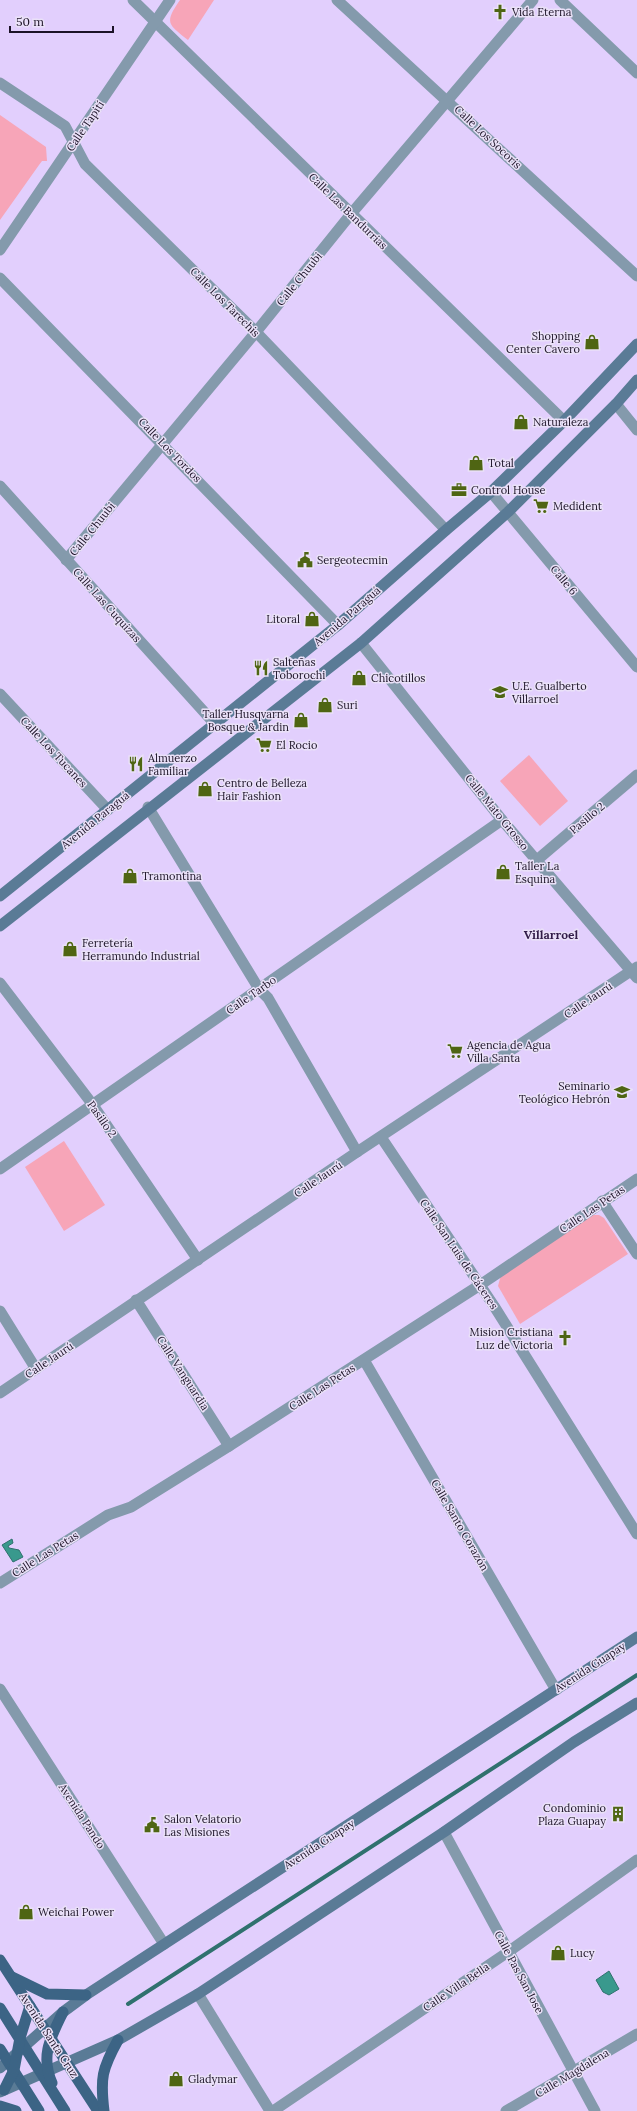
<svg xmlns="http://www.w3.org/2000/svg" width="637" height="2111" font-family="Lora,serif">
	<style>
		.green { fill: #f7a5b8 }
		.water { fill: #39998d; stroke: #30716e }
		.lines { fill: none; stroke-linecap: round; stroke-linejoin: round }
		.stream { stroke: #30716e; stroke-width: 4 }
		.minor { stroke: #849aac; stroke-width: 11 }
		.secondary { stroke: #5a7b96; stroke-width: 11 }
		.primary { stroke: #3c6485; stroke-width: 11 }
		.labels { text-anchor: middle; stroke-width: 3; stroke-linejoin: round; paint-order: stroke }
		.poi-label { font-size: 11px; fill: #1c1327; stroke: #eae1f8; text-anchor: start }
		.street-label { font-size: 11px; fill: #1c1327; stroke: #eae1f8 }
		.neighbourhood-label { font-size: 12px; font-weight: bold; fill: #321c49; stroke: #eae1f8 }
	</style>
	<rect width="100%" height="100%" fill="#e2cffd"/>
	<g class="green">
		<path d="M180,0h34l-26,40c-20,-16 -24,-17 -8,-40z"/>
		<path d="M0,115l46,32 1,14h-5l-3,4 -39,55z"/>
		<path d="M529,755l39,46 -28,25 -40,-45z"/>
		<path d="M64,1141l41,64 -41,26 -39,-64z"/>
		<path d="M591,1215h8l5,3 24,36 -108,70 -22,-38 3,-11z"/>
	</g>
	<g class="water">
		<path d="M12,1539l1,4 -5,3 1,2 10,2 4,7 -10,5 -11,-17z"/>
		<path d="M609,1971l10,18 -10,6 -6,-3 -7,-12z"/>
	</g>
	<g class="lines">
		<path class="stream" d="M128,2004l509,-329"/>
		<g class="minor">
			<path d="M133,0l431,421"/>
			<path d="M337,0l300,276"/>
			<path d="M560,0l77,73"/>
			<path d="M0,83l65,43 20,38 171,168 190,198"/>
			<path d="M0,250l170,-250"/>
			<path d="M0,278l338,347"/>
			<path d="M616,404l21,26"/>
			<path d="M0,486l215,238"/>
			<path d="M491,492l146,175"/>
			<path d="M66,560l190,-228 95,-118 182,-214"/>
			<path d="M361,643l141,177 135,158"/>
			<path d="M0,694l108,116"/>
			<path d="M148,807l111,182 9,9 89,154"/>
			<path d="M537,860l100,-85"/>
			<path d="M0,983l93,122 105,155"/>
			<path d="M381,1137l113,169 143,228"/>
			<path d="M0,1169l502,-349"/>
			<path d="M602,1201l35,53"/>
			<path d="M136,1300l93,146"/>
			<path d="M0,1311l36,58"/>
			<path d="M364,1360l192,330"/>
			<path d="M0,1393l357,-241 280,-185"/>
			<path d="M0,1583l108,-68 23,-8 98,-61 251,-161 157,-106"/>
			<path d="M0,1689l164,255"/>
			<path d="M444,1832l151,279"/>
			<path d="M198,1994l72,117"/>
			<path d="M273,2111l235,-159 129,-92"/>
			<path d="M506,2111l131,-77"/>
		</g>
		<g class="secondary">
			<path d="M0,896l338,-271 108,-95 45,-38 73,-71 73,-77"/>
			<path d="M0,926l361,-283 147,-131 108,-108 21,-24"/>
			<path d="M0,2068l63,-56 23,-17 551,-358"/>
			<path d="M0,2092l118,-52 80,-46 246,-162 130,-90 63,-39"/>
		</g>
		<g class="primary">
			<path d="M0,1960l98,151"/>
			<path d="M12,1977l35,17 39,1"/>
			<path d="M0,2008l65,103"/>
			<path d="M0,2049l39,62"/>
			<path d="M52,2083c-12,-28 -1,-46 11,-71"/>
			<path d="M4,2090l10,-20 6,-32 10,-32"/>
			<path d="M0,2106l16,5"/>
			<path d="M104,2111c-4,-33 -2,-42 14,-71"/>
		</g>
	</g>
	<defs>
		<symbol id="church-bare" viewBox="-9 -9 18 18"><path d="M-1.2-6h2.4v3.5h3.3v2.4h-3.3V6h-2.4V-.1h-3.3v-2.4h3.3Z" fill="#4f6513" stroke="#eae1f8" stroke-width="2.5" paint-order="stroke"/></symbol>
		<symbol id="shop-bare" viewBox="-9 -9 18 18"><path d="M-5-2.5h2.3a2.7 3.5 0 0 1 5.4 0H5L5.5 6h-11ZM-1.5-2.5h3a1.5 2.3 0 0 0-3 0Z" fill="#4f6513" stroke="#eae1f8" stroke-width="2.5" paint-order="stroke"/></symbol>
		<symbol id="office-bare" viewBox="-9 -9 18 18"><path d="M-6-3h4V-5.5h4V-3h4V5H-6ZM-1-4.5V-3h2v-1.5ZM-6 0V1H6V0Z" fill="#4f6513" stroke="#eae1f8" stroke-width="2.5" paint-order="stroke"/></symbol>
		<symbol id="supermarket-bare" viewBox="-9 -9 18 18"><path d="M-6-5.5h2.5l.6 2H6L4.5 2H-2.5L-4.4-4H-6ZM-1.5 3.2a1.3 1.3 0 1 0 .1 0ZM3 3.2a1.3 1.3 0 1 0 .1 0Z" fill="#4f6513" stroke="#eae1f8" stroke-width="2.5" paint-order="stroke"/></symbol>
		<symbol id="civic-bare" viewBox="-9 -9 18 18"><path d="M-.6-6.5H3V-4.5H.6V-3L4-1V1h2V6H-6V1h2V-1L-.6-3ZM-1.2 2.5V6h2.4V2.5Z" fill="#4f6513" stroke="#eae1f8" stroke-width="2.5" paint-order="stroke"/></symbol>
		<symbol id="restaurant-bare" viewBox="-9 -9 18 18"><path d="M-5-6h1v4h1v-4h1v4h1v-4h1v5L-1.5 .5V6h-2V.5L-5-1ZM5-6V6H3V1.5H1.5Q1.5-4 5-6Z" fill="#4f6513" stroke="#eae1f8" stroke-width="2.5" paint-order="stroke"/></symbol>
		<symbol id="school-bare" viewBox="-9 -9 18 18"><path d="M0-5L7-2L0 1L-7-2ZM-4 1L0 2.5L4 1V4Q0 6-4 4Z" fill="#4f6513" stroke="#eae1f8" stroke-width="2.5" paint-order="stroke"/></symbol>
		<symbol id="building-bare" viewBox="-9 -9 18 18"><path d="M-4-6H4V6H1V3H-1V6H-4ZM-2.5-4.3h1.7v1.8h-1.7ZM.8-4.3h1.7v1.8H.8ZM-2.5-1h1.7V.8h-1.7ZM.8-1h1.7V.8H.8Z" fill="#4f6513" stroke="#eae1f8" stroke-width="2.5" paint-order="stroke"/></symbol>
	</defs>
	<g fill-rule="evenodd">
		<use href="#church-bare" x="489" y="1" width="22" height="22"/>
		<use href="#shop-bare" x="581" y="331" width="22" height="22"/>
		<use href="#shop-bare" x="510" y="411" width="22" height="22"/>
		<use href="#shop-bare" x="465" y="452" width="22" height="22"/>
		<use href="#office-bare" x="448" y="479" width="22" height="22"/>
		<use href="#supermarket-bare" x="530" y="495" width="22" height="22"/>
		<use href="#civic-bare" x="294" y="549" width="22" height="22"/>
		<use href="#shop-bare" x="301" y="608" width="22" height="22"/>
		<use href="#restaurant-bare" x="250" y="657" width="22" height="22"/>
		<use href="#shop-bare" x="348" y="667" width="22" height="22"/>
		<use href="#school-bare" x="489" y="681" width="22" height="22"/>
		<use href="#shop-bare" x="314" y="694" width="22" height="22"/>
		<use href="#shop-bare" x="290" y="709" width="22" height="22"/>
		<use href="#supermarket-bare" x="253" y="734" width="22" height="22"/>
		<use href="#restaurant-bare" x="125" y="753" width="22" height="22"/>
		<use href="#shop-bare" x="194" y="778" width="22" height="22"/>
		<use href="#shop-bare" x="492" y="861" width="22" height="22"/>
		<use href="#shop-bare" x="119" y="865" width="22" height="22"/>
		<use href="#shop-bare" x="59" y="938" width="22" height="22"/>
		<use href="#supermarket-bare" x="444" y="1040" width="22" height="22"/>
		<use href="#school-bare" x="611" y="1081" width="22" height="22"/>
		<use href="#church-bare" x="554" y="1327" width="22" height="22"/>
		<use href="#building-bare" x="607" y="1803" width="22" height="22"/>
		<use href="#civic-bare" x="141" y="1814" width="22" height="22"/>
		<use href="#shop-bare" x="15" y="1901" width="22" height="22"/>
		<use href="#shop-bare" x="547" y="1942" width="22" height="22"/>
		<use href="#shop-bare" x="165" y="2068" width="22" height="22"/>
	</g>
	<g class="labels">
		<g class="poi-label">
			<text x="512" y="16">Vida Eterna</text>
			<text x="580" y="340" text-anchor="end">Shopping<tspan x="580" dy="13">Center Cavero</tspan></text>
			<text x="533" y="426">Naturaleza</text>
			<text x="488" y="467">Total</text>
			<text x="471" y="494">Control House</text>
			<text x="553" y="510">Medident</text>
			<text x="317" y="564">Sergeotecmin</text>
			<text x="300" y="623" text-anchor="end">Litoral</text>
			<text x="273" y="666">Salteñas<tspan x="273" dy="13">Toborochi</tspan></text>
			<text x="371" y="682">Chicotillos</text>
			<text x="512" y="690">U.E. Gualberto<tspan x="512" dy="13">Villarroel</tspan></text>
			<text x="337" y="709">Suri</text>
			<text x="289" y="718" text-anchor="end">Taller Husqvarna<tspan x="289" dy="13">Bosque &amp; Jardin</tspan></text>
			<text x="276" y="749">El Rocio</text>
			<text x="148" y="762">Almuerzo<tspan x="148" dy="13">Familiar</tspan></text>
			<text x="217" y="787">Centro de Belleza<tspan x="217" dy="13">Hair Fashion</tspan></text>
			<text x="515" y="870">Taller La<tspan x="515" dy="13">Esquina</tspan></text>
			<text x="142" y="880">Tramontina</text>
			<text x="82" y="947">Ferretería<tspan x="82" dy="13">Herramundo Industrial</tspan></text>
			<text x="467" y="1049">Agencia de Agua<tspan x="467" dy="13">Villa Santa</tspan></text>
			<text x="610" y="1090" text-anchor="end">Seminario<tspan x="610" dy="13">Teológico Hebrón</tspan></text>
			<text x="553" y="1336" text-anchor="end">Mision Cristiana<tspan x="553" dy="13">Luz de Victoria</tspan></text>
			<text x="606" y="1812" text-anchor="end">Condominio<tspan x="606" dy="13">Plaza Guapay</tspan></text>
			<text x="164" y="1823">Salon Velatorio<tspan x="164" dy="13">Las Misiones</tspan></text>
			<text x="38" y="1916">Weichai Power</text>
			<text x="570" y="1957">Lucy</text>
			<text x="188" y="2083">Gladymar</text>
		</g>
		<g class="street-label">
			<text transform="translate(85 126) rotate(-56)" y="4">Calle Tapití</text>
			<text transform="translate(488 137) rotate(43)" y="4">Calle Los Socoris</text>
			<text transform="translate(348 211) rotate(44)" y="4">Calle Las Bandurrias</text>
			<text transform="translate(299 279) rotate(-51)" y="4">Calle Chuubi</text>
			<text transform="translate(225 302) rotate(45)" y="4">Calle Los Tarechis</text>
			<text transform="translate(170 450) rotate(46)" y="4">Calle Los Tordos</text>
			<text transform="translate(92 529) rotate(-51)" y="4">Calle Chuubi</text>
			<text transform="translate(564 580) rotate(50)" y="4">Calle 6</text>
			<text transform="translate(107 605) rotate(48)" y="4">Calle Las Cuquizas</text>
			<text transform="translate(347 616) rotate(-41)" y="4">Avenida Paraguá</text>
			<text transform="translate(54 752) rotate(47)" y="4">Calle Los Tucanes</text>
			<text transform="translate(497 812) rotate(51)" y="4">Calle Mato Grosso</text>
			<text transform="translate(587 818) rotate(-40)" y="4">Pasillo 2</text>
			<text transform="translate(95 820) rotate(-39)" y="4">Avenida Paraguá</text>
			<text transform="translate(251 995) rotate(-35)" y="4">Calle Tarbo</text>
			<text transform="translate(588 1000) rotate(-34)" y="4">Calle Jaurú</text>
			<text transform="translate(102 1119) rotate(55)" y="4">Pasillo 2</text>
			<text transform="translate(318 1179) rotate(-34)" y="4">Calle Jaurú</text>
			<text transform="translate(592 1209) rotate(-34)" y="4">Calle Las Petas</text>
			<text transform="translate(459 1254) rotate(56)" y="4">Calle San Luis de Cáceres</text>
			<text transform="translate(49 1360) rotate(-34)" y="4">Calle Jaurú</text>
			<text transform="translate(183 1373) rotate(57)" y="4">Calle Vanguardia</text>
			<text transform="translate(322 1387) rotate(-33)" y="4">Calle Las Petas</text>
			<text transform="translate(460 1525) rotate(60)" y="4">Calle Santo Corazón</text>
			<text transform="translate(45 1554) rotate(-32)" y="4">Calle Las Petas</text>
			<text transform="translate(590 1667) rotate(-33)" y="4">Avenida Guapay</text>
			<text transform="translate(82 1816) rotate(57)" y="4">Avenida Pando</text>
			<text transform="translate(319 1844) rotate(-33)" y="4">Avenida Guapay</text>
			<text transform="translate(519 1972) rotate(62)" y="4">Calle Pas San Jose</text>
			<text transform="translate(456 1987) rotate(-34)" y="4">Calle Villa Bella</text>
			<text transform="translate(49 2035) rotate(57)" y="4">Avenida Santa Cruz</text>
			<text transform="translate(572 2073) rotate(-31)" y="4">Calle Magdalena</text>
		</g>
		<g class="neighbourhood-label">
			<text x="551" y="939">Villarroel</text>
		</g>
	</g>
	<path d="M10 26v6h103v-6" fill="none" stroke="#1c1327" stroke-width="2"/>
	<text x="16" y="26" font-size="12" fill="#1c1327" stroke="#eae1f8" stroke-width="3" paint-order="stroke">50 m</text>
</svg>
